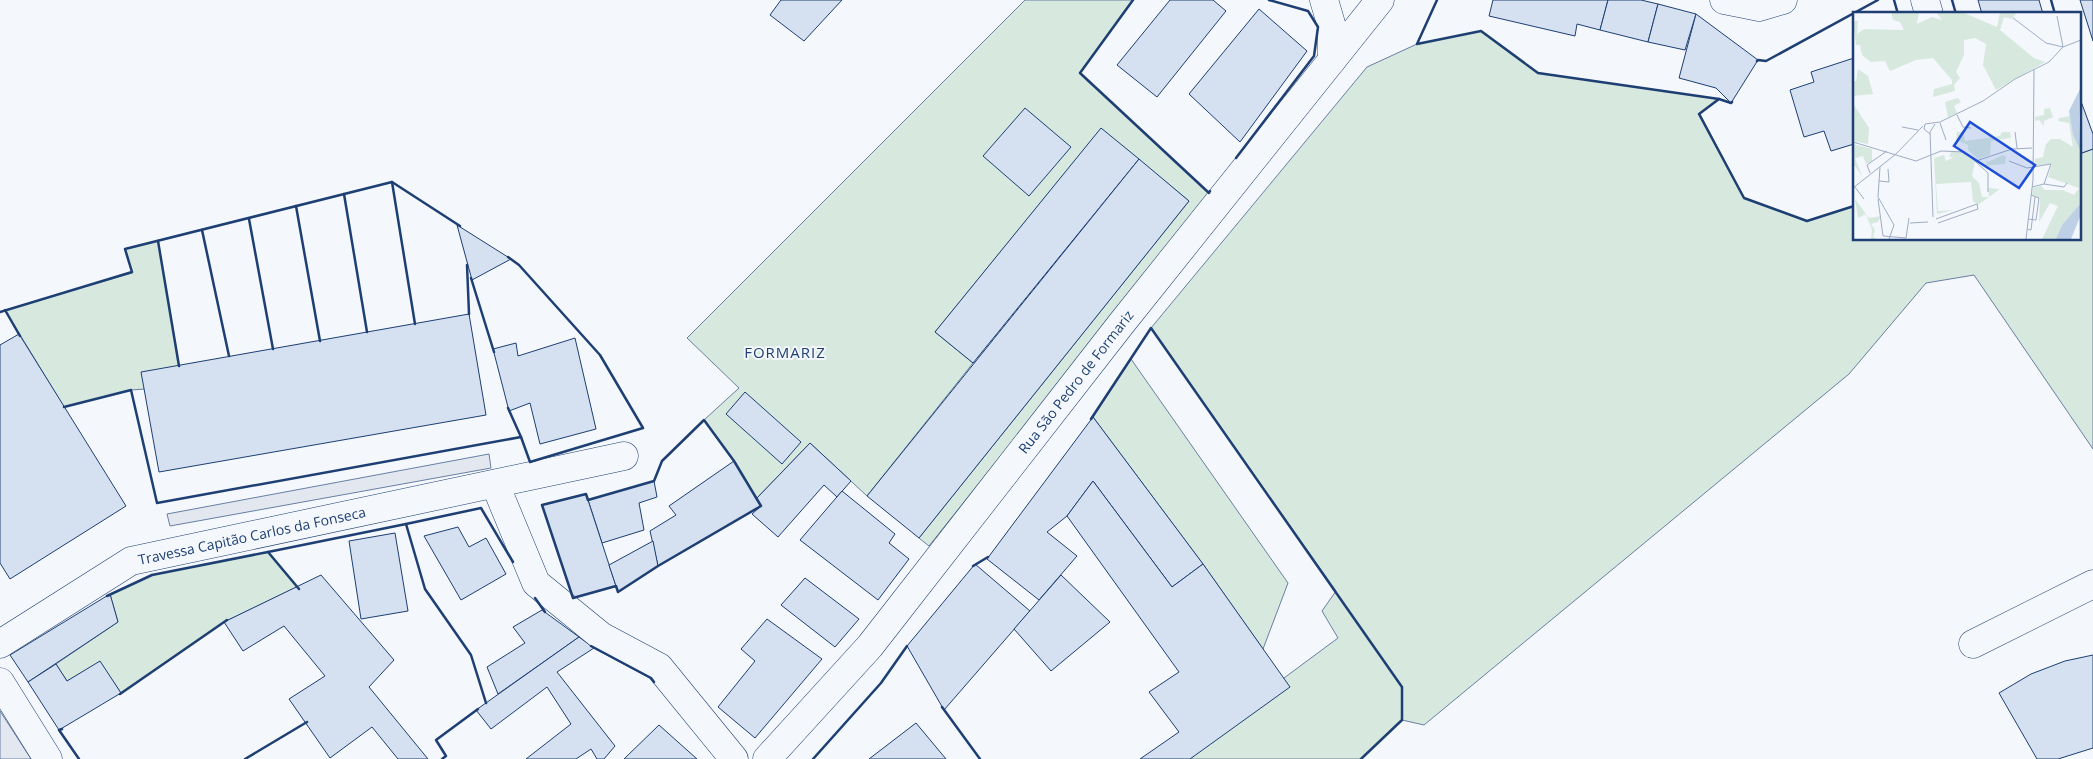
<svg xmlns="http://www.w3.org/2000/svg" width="2093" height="759" font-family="'Open Sans',sans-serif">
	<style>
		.green { fill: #d7e8df; stroke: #687fa3 }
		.parking { fill: #e3e8f0; stroke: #687fa3 }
		.building { fill: #d5e0f0; stroke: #1d3f73 }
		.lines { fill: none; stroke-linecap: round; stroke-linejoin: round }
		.street-casing { stroke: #1d3f73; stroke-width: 29 }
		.secondary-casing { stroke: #1d3f73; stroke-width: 29 }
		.street { stroke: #f4f7fb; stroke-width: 28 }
		.secondary { stroke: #f4f7fb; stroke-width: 28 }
		.wall { stroke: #1d3f73; stroke-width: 2.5 }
		.labels { text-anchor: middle; stroke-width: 4; stroke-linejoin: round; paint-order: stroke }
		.street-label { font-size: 14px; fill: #1d3f73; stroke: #f4f7fb }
		.neighbourhood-label { font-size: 15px; letter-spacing: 1px; fill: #1d3f73; stroke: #f4f7fb }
		.inset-road { fill: none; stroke: #9eadc5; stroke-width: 1 }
		.view { fill: #1d4ed8; fill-opacity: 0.15; stroke: #1d4ed8; stroke-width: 2.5 }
		.inset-edge { fill: none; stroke: #1d3f73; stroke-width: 2.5 }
	</style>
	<rect width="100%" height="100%" fill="#f4f7fb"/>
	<g class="green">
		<path d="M1025,0h108l-53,73 129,120 -280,353 -10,-8 270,-337 -88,-72 -166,203 38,31 -106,133 -57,-53 -54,56 -22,-38 -30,-41 35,-32 -52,-50z"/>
		<path d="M1481,31l57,42 181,26 -19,15 44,84 63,23 47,-15v33h225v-85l14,-5v300l-119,-174 -48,8 -77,91 -425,351 -22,-5 -41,39h-171l94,-81 54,-40 -16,-27 14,-20 -185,-263 216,-261 50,-23z"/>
		<path d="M158,241l21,125 -34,23 -14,1 -67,17 -59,-97 127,-37 -7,-24z"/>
		<path d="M1131,359l157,224 -25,66 -60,-85 -110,-147z"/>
		<path d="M268,552l29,35 -73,35 -103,71 -21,-31 -33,19 -11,-17 62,-42 -8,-28 42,-19z"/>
	</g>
	<g class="parking">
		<path d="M489,454l2,14 -321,58 -3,-12z"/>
		<path d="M0,711l31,48h-31z"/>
	</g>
	<g class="building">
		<path d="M781,0h61l-38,41 -34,-26z"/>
		<path d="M1170,0h43l13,11 -69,86 -40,-32z"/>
		<path d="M1493,0h115l-8,30 -23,-6 -2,12 -86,-20z"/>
		<path d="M1608,0h33l17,4 -10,38 -48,-12z"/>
		<path d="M1978,0h61l4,14h-61z"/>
		<path d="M2080,0h13v41z"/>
		<path d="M1658,4l38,10 -11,36 -37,-8z"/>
		<path d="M1259,9l48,42 -67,91 -51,-48z"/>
		<path d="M1696,14l62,46 -27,43 -15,-15 -37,-10z"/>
		<path d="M1854,58v86l-23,7 -7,-20 -20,6 -14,-47 24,-8 -3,-10z"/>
		<path d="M2079,96l14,38v15l-14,5z"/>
		<path d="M1025,108l46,39 -42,49 -46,-40z"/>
		<path d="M1101,128l38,31 -166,204 -38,-31z"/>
		<path d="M1139,159l50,42 -270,337 -52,-42z"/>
		<path d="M457,225l54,34 -39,21z"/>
		<path d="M469,314l17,101 -327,57 -18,-100z"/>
		<path d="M19,334l107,172 -116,73 -10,-16v-218z"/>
		<path d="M575,338l21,91 -56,15 -10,-41 -21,8 -16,-62 23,-6 2,13z"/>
		<path d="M745,392l56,50 -19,22 -56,-50z"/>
		<path d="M1093,417l110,147 -31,23 -79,-106 -26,35 -20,16 30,24 -38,44 -52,-41z"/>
		<path d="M810,443l41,38 -14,16 -13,-12 -46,52 -26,-23 9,-8 -5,-7z"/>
		<path d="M734,461l27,45 -103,60 -8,-35 26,-16 -7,-9z"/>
		<path d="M654,481l3,16 -18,6 5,27 -42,13 -14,-43z"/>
		<path d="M1093,481l79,106 31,-23 87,123 -100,72h-50l39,-27 -30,-40 30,-20 -112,-156z"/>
		<path d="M842,491l53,43 -6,9 20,16 -31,41 -78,-60z"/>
		<path d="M586,494l30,92 -43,12 -31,-93z"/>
		<path d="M458,527l11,20 17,-9 20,36 -45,26 -37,-64z"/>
		<path d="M395,533l13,78 -47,8 -12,-78z"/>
		<path d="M653,541l5,25 -40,26 -9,-27z"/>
		<path d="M975,564l55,47 -86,99 -37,-64z"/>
		<path d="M321,575l73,85 -25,27 59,72h-30l-26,-32 -42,31 -41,-59 36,-23 -41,-50 -41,25 -19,-29z"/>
		<path d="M1061,575l49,47 -59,49 -37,-42z"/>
		<path d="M805,578l54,41 -24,28 -54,-42z"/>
		<path d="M110,594l8,28 -90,60 -18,-27z"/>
		<path d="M542,610l37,27 -81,57 -11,-27 38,-24 -12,-16z"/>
		<path d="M767,619l55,40 -67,79 -37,-31 37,-46 -14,-12z"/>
		<path d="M579,637l15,11 -37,24 58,74 -11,13h-7l-6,-10 -15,10h-50l45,-35 -24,-37 -56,42 -15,-19z"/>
		<path d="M2093,655v93l-35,11h-21l-38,-66 32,-19 34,-13z"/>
		<path d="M100,661l21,32 -62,37 -31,-48 28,-18 11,17z"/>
		<path d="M916,723l30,36h-77z"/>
		<path d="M659,725l38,34h-73z"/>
	</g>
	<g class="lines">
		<defs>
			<g id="street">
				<path d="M1324,0l8,27v33"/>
				<path d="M1724,0l35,7 24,-7"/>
				<path d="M1925,0l4,14"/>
				<path d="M495,484l41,99 65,53 58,31 75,92"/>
				<path d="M0,644l131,-83 493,-105"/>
				<path d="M1973,644l120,-60"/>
				<path d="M767,759l103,-113 251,-322 259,-324"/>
			</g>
			<path id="secondary" d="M0,682l48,77"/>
		</defs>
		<use href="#street" class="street-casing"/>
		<use href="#secondary" class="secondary-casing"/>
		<use href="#street" class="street"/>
		<use href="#secondary" class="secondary"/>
		<g class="wall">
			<path d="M1133,0l-53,73 129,120 1,-2"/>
			<path d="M1437,0l-20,44 64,-13 57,42 181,26"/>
			<path d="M1894,0l4,14"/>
			<path d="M1952,0l4,14"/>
			<path d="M2051,0l4,14"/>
			<path d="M1757,61l1,-1 8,1 112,-61"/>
			<path d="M1732,102l-1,1 -12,-4 -20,15 45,84 63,23 47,-15"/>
			<path d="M1236,158l78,-102 4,-29 -10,-16 -39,-11"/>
			<path d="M392,182l23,142"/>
			<path d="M344,194l23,138"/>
			<path d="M296,206l24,135"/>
			<path d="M249,219l24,130"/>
			<path d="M202,230l27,126"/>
			<path d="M158,241l21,125"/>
			<path d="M467,265l2,49"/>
			<path d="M471,278l23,74"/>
			<path d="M5,310l15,26"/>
			<path d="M0,312l132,-40 -7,-23 267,-67 68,44"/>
			<path d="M64,407l67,-17 26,113 364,-66"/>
			<path d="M508,408l13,29 9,25 113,-34 -43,-73 -81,-90 -11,-8"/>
			<path d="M1091,419l60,-91 251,359v33l-41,39"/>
			<path d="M704,420l30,41 27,45 -103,60 -40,26 -2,-6 -43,12 -31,-93 44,-11 2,6 66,-19 8,-20z"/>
			<path d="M973,566l15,-9"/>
			<path d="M299,589l-31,-37 138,-28"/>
			<path d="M107,596l45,-21 116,-23"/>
			<path d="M535,598l10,14"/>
			<path d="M591,646l60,32 3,4"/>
			<path d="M120,694l107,-74"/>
			<path d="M486,703l-15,-48 -46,-66 -19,-65 75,-16 32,54"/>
			<path d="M942,707l38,52"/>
			<path d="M62,729l-3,1 20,29"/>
			<path d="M245,759l62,-37"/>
			<path d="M442,759l4,-3 -10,-16 42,-31"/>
			<path d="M813,759l68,-76 26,-37"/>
		</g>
	</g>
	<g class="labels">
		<g class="street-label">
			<text transform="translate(1076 382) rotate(-52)" y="5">Rua São Pedro de Formariz</text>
			<text transform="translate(252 536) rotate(-12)" y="5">Travessa Capitão Carlos da Fonseca</text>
		</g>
		<g class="neighbourhood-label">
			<text x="785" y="358">FORMARIZ</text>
		</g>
	</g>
	<g transform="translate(1853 12)">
		<rect width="228" height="228" fill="#f4f7fb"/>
		<path d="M38,0h28l-2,12 15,-7 10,3 -6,-8h26l35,15 3,-15h17l-5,7 -8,-2 -4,13 34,28 11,4 -49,28 -13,-25 3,-21 -11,-6 -11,2v15l-8,17 4,6 -6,7 1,6 -22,6 1,-8 18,-5v-4l-19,-22 -17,2 -26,11 -5,-10 -14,1 -9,-7 -2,-10h-4l-3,-24h5l-1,13 7,-5 40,1 -4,-8 -7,-2zM5,57l10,7 5,18 -20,2v-15h3zM105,86l3,4 -7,4 3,7 -9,4 -3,-15zM1,93l15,23 -1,16 -15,-3zM197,96l3,9 -9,4v5l-5,-6 -4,1v-4l9,-2v-6zM217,104l3,19 7,15v54l-18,21 -6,14h-14l16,-33 -8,-3 -11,19 1,-24 -8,-3 1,-7 8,-2 4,4h18l11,5 5,-7 -31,-11 4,-13 -17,2v-7l8,-2 3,-13 5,-5h9l13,8 -4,-24 -11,-2 1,-3zM104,120h6l2,9 35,-5 2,-4h8l1,6 -20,3 -1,14 -12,4 -10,-9v-5l-12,-5zM0,132l19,5v12l-6,3 -3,-8 -8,2 7,18 -8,-11zM98,140h11l13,9 -3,15 7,7 3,14h7l-1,-9 12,1 -22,16 -5,-4 -2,-19 -35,2 2,27 16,-1 -17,4 -3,-56 10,-3 2,6 8,-4h-5zM150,143l3,2 -1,7 -22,2 4,-2 -1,-6 2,4zM2,187l14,19 12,-2 -3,6 -7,2 4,6 -2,7 4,2h-6l1,-9 -6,-16 -8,4z" fill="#d7e8df"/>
		<path d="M227,77l-1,30 1,31 -7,-15 -4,-24zM227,192v13l-9,22h-15l6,-14z" fill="#bed0e5"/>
		<path class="inset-road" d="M160,6l33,25 17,4 -6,-31M104,103l6,12 8,1M87,111l6,17M49,115l16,3M162,120l2,16M77,122l-6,-5 1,-5 15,-2 43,-21 32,-22 34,-17 14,-15 18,-7M0,130l63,19 25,-10 24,1 23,21v19M123,149l36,-12 20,-1M156,149l18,7 24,-4 -7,20M27,155l-2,30 16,28 -5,14M17,161l-3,-8 20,-14M26,169l10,1 -1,-13M1,174l10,13M179,175l12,-3 20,3 3,-4M0,176l43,-34 27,-28M25,187l5,37M80,205l-3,-85 5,-8M83,207l41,-15 1,5 -40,14M175,207l8,1 3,-22 -8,-3M57,211l18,-1M174,217l4,1 4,-33M30,224l23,2M53,226l3,-20M173,227l7,-59 1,-111"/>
		<path class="view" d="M117,110l65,43 -16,23 -65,-42z"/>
		<rect width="228" height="228" class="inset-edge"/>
	</g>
</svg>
